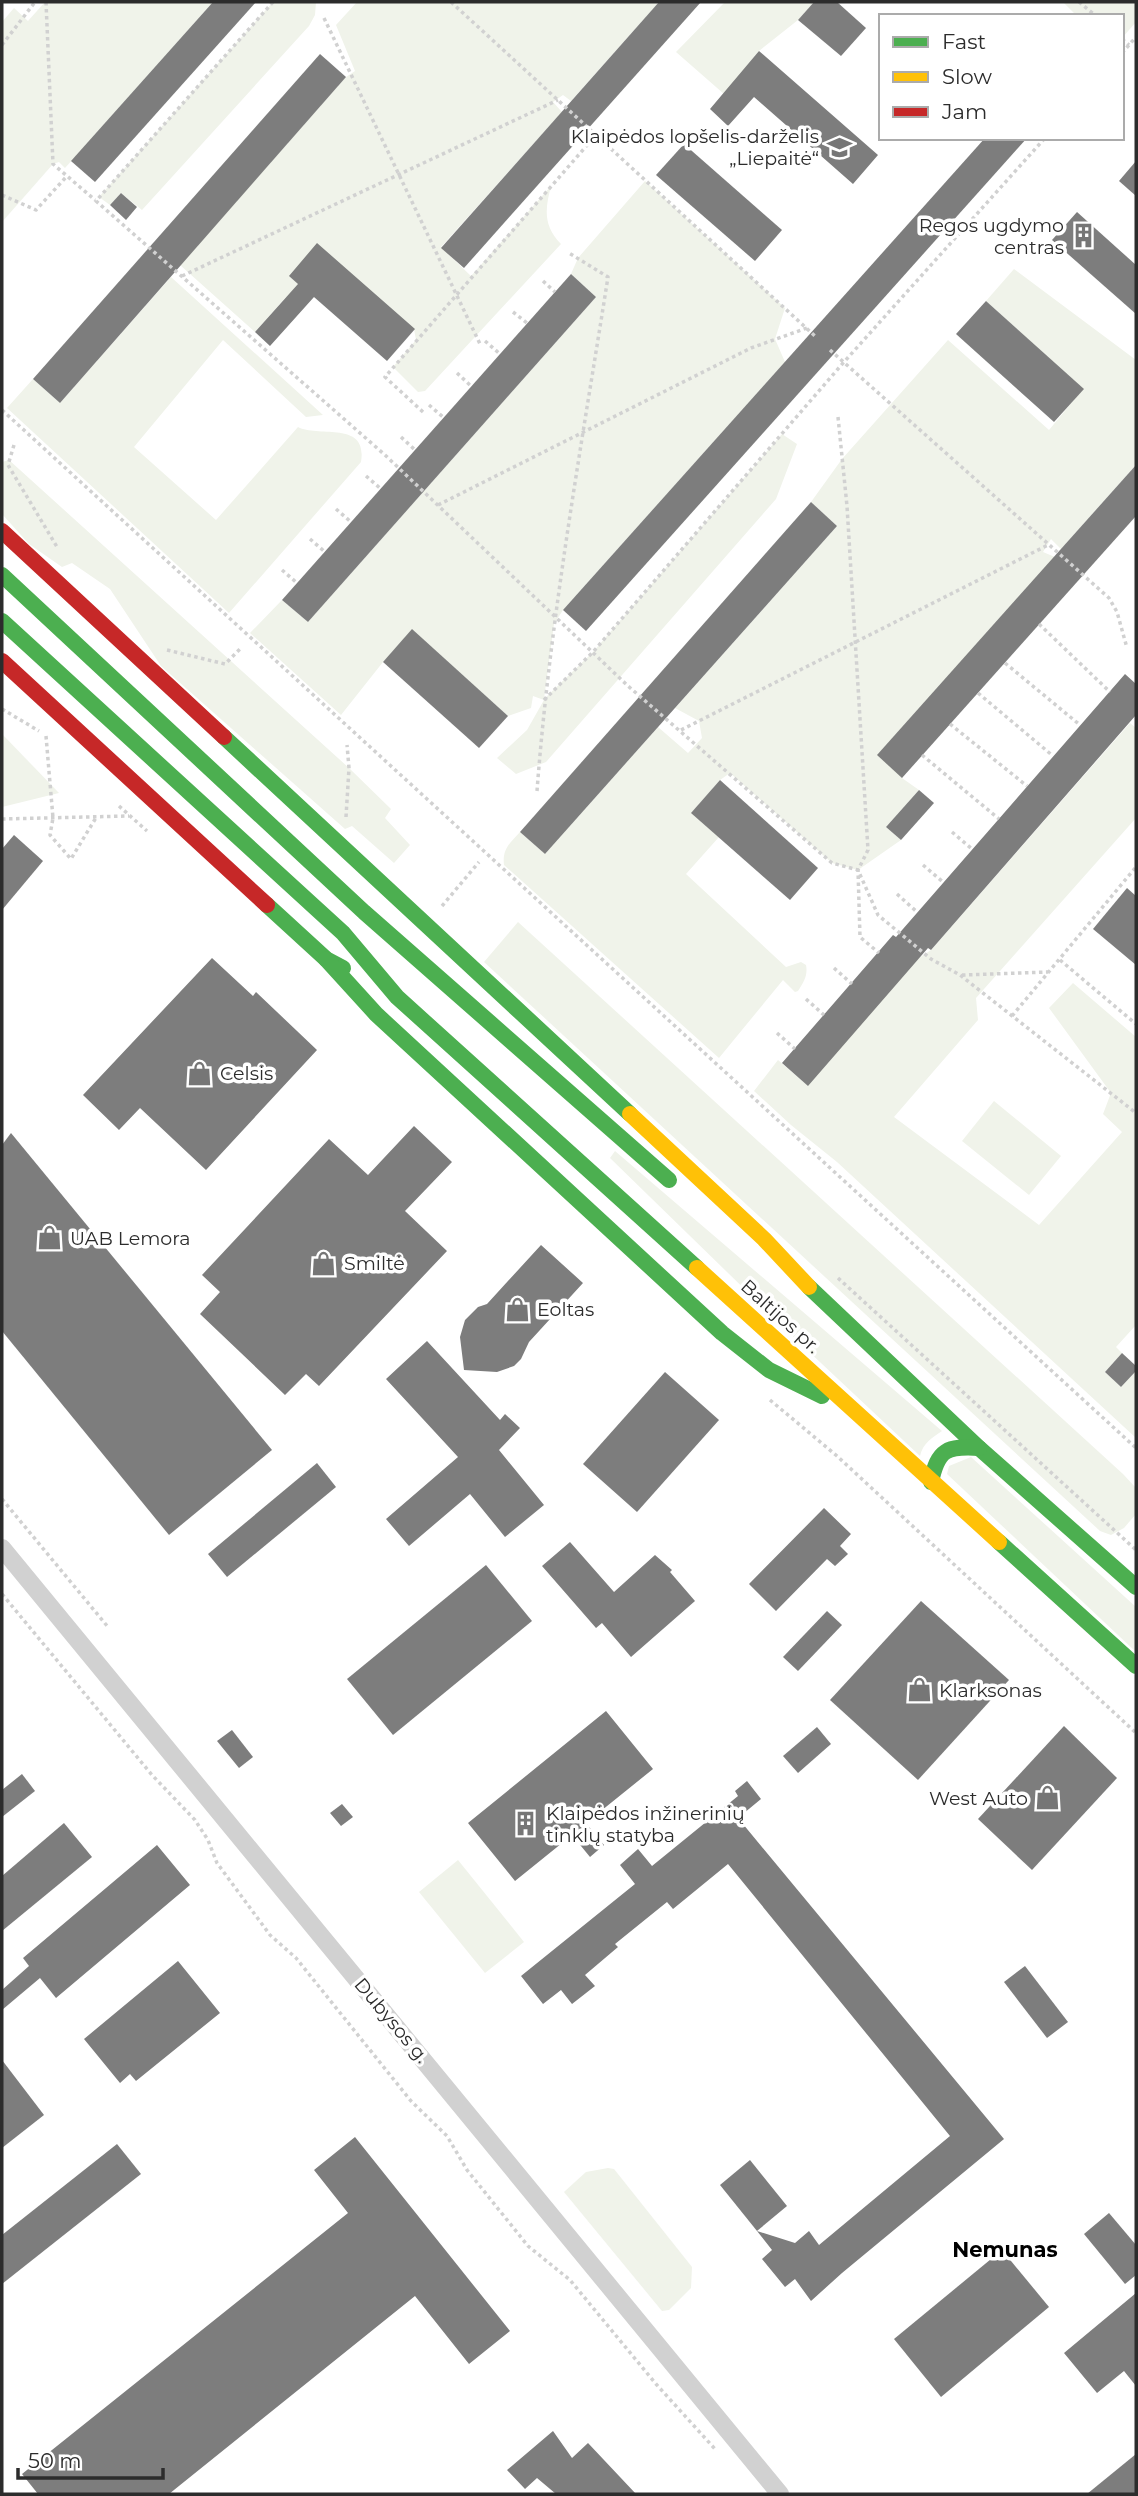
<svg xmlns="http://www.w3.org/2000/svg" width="1138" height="2496" font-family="Montserrat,sans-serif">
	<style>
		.green { fill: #f0f3ea }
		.building { fill: #7d7d7d }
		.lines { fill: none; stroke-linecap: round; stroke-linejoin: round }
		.path { stroke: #d1d1d1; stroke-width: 3.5; stroke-dasharray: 3.5 3.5; stroke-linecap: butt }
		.street { stroke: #d1d1d1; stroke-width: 18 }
		.fast { stroke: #4caf50; stroke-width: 16 }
		.slow { stroke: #ffc107; stroke-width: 16 }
		.jam { stroke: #c62828; stroke-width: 16 }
		.labels { text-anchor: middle; stroke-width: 7; stroke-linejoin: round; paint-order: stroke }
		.poi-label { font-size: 19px; fill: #2c2c2c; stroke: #fff; text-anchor: start }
		.street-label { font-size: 19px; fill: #2c2c2c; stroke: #fff }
		.neighbourhood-label { font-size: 21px; font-weight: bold; fill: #000; stroke: #fff }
	</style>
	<rect width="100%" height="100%" fill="#fff"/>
	<g class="green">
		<path d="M45,2h168l-148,166 -6,-6 -6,2 -51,58v-200l12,-14 14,13z"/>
		<path d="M273,2h43l-1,13 -6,11 -167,184 -21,-17 -11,12 -11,-8z"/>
		<path d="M357,2h302l-88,99 -8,-6 -10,7 9,10 -121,135 30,29 80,-90c-6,23 -8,40 10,58l-136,147 -7,1 -25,-25 23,-27 -2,-11 -101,-32h-27l-31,35 -75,-67 166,-188 9,-6 -19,-46z"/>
		<path d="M725,2h89l-16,18 -39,31 -35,43 -48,-42z"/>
		<path d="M1063,2h73v20l-14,16v-22h-45z"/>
		<path d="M645,181l140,127 -10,31 10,23 -222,248 -9,14 -10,75 49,-47 189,-218 15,10 -21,55 -230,263 -30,12 -19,-16 30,-28 17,-30 -11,-4 -2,12 -23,8 -96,-86 -29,32 -42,53 -91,-82 32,-33 26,22 288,-325 -25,-23 7,-16z"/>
		<path d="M1014,269l122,91v105l-75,84 -10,-10 -8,13 12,5 -153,221 17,12 -33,37 15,13 -43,30 -26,-7 -102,-90 -10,7 -28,32 27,25 -33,37 100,93 15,-5 5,3c2,10 -2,17 -8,26l-3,1 -12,-12 -64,78 -215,-193c-2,-16 6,-22 16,-33l25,22 113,-127 30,26 14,-15 -3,-17 -24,-13 162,-182 -26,-24 31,-43 106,-119 101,90 34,-41 -97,-88z"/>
		<path d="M171,277l152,138 -17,2 -83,-77 -89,107 82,73 82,-93c21,11 70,-7 63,35l-132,151 -222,-205 26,-29 27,24z"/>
		<path d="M9,460l340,308 42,41 -6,9 25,27 -16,18 -42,-37 -7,3 -184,-163 -51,-77 -38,-26 -10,4 -33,-23 -27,-30v-52z"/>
		<path d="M1130,723l6,5v90l-160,180 2,22 -84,97 145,108 83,-93 -19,-18 8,-21 -62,-85 24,-25 63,54v288l-20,22 6,6 -17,19 16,15 15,-16v67l-299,-276 -46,-37 -37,-34 24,-31 29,25 112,-127 12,-8z"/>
		<path d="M2,734l57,59 -57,14z"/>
		<path d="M518,922l605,552 13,14v26l-12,14 -13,7 -11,-4 -616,-569z"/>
		<path d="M994,1101l67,55 -32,39 -67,-54z"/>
		<path d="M615,1151l327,280c-10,7 -19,12 -22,25l-115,-108 -195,-190z"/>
		<path d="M971,1457l165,150v45l-189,-178 2,-8z"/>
		<path d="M458,1860l66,82 -39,31 -66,-81z"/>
		<path d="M608,2168l6,1 78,98 -1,21 -22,22 -7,1 -98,-119 22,-20z"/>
	</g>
	<g class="building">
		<path d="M213,2h43l-161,180 -24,-21z"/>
		<path d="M659,2h42l-237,266 -23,-20z"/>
		<path d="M814,2h23l29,26 -25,28 -43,-36z"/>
		<path d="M759,51l119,104 -25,29 -99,-87 -26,29 -18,-17z"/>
		<path d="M320,54l26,23 -286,326 -27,-24z"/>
		<path d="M985,138h42l-441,493 -23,-21z"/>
		<path d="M684,144l98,86 -27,31 -99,-86z"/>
		<path d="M1136,161v35l-17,-15z"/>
		<path d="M121,193l16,14 -11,13 -16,-15z"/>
		<path d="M1077,212l59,53v49l-84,-74z"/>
		<path d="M317,243l98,86 -28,32 -73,-64 -44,49 -15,-14 43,-48 -9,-8z"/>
		<path d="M571,274l25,23 -288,325 -26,-22z"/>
		<path d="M986,301l98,88 -30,33 -98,-88z"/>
		<path d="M1136,465v51l-234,262 -25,-23z"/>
		<path d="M811,502l26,24 -292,328 -25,-22z"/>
		<path d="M412,629l96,87 -29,32 -96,-86z"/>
		<path d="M1125,674l11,10v31l-205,235 -3,-2 -120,138 -26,-23 111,-128 3,2z"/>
		<path d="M720,780l98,88 -28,32 -99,-87z"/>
		<path d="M919,790l15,13 -33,37 -15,-13z"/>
		<path d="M14,835l29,26 -41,49v-61z"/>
		<path d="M1127,888l9,8v69l-43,-36z"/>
		<path d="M212,958l41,38 3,-4 61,58 -111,120 -66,-62 -21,22 -36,-35z"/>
		<path d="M414,1126l38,36 -47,49 42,40 -128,135 -13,-12 -21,21 -85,-81 20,-22 -18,-17 127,-136 39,36z"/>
		<path d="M11,1133l261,317 -103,85 -167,-204v-186z"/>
		<path d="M541,1245l42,38 -54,59 -8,17 -7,7 -17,6 -33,-2 -4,-33 5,-17 13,-13 9,-3z"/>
		<path d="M427,1341l73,79 5,-6 15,14 -21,22 45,55 -39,32 -35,-43 -61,52 -23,-27 72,-62 -72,-78z"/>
		<path d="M1122,1353l14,13v5l-15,16 -16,-15z"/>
		<path d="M665,1372l54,48 -82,92 -54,-48z"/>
		<path d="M317,1463l19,24 -109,90 -19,-23z"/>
		<path d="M824,1508l27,26 -11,12 8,8 -13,12 -8,-7 -51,52 -27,-27z"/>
		<path d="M570,1542l44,50 41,-37 17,15 -2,2 25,29 -64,56 -29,-34 -6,5 -54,-62z"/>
		<path d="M486,1565l46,56 -139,114 -46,-56z"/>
		<path d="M921,1601l88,79 -91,100 -88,-80z"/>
		<path d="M827,1611l15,14 -44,46 -15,-14z"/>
		<path d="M606,1711l47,58 -67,54 18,22 -14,12 -18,-22 -57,46 -47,-58z"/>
		<path d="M1064,1726l53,52 -85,92 -54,-51z"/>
		<path d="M817,1727l14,17 -33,29 -15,-17z"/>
		<path d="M232,1730l21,27 -14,11 -22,-27z"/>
		<path d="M22,1774l13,17 -33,26v-27z"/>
		<path d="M747,1781l14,18 -23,19 266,321 -162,134 -31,28 -16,-22 -10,8 -23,-28 10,-9 -15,-19 38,12 14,-12 10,14 131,-109 -222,-272 -55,45 -6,-7 -52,42 3,3 -33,28 10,11 -23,18 -11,-14 -18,14 -22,-28 114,-92 -15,-19 18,-16 14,17 86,-70 -3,-5z"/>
		<path d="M342,1804l11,13 -12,9 -11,-13z"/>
		<path d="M64,1823l28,34 -90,74v-55z"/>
		<path d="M157,1845l33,40 -134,113 -16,-20 -38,32v-20l27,-24 -6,-8z"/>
		<path d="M178,1961l42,52 -84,68 -6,-7 -10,9 -36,-44z"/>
		<path d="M1025,1966l43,56 -21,16 -43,-56z"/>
		<path d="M2,2060l42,55 -42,33z"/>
		<path d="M355,2137l155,194 -41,33 -54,-68 -246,198h-131l-16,-20 326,-261 -34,-43z"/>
		<path d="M117,2144l24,30 -139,110v-49z"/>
		<path d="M750,2160l37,46 -30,25 -37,-46z"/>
		<path d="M1109,2213l27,32v30l-11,9 -41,-50z"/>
		<path d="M1002,2250l47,57 -108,90 -47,-58z"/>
		<path d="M1136,2293v93l-12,-15 -27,22 -33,-40z"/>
		<path d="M553,2431l19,27 16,-15 48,51h-80l-19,-16 -12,11 -18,-19z"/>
		<path d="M1136,2454v40h-49z"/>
	</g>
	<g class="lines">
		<g class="path">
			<path d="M46,2l7,162 42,36"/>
			<path d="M273,2l-177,199 289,254 243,231 204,177 26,7 20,45 53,44 29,16 176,138"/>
			<path d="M451,2l365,335"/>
			<path d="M1079,2l17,14"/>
			<path d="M324,18l157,328"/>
			<path d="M1122,39l7,6"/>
			<path d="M2,45l33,-43"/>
			<path d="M1122,53l14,-16"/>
			<path d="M2,195l34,15 31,-34"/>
			<path d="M182,276l376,-176"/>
			<path d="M543,281l12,11"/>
			<path d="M513,312l14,11"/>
			<path d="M485,341l15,13"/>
			<path d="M830,350l279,248 8,14 10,36"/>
			<path d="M457,373l14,13"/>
			<path d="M429,405l14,12"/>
			<path d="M2,410l1134,1038"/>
			<path d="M423,412l-38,-35 211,-242"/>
			<path d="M838,417l9,89 21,344 -10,20 2,67 19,16"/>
			<path d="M401,437l13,12"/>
			<path d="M14,445l-6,20 49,82"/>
			<path d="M366,476l15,13"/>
			<path d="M438,505l313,-157 56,-20"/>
			<path d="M336,509l15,13"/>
			<path d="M310,539l15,13"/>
			<path d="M282,570l15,13"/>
			<path d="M1039,624l71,68"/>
			<path d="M167,650l58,14 16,-16"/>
			<path d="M1005,663l75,62"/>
			<path d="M978,693l75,63"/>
			<path d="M544,700l49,-48 251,-290 201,-224"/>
			<path d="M2,709l37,22"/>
			<path d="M950,724l77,62"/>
			<path d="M681,730l367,-185"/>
			<path d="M46,736l7,82 -3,17 21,24 26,-43"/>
			<path d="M922,755l77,64"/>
			<path d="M537,791c13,-172 44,-343 71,-514l-39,-24"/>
			<path d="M119,806l28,25"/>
			<path d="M346,817l3,-49 -2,-23"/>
			<path d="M2,819l127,-3"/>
			<path d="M952,832l20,17"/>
			<path d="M923,865l20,17"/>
			<path d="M897,894l20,18"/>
			<path d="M442,906l37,-44"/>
			<path d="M1060,960l76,64"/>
			<path d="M834,968l18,16"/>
			<path d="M962,975l86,-3"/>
			<path d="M806,999l18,16"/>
			<path d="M1012,1016l124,-149"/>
			<path d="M777,1033l18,16"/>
			<path d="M838,1278l298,272"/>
			<path d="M770,1400l67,56 299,277"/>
			<path d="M2,1499l106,128"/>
			<path d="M2,1594l150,181 43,45 13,20 9,23 53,72 26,23 115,143 36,35 20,34 61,76 42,34 86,104 59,65"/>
		</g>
		<path class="street" d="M2,1548l778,946"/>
		<g class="fast">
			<path d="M2,575l362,337 305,268"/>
			<path d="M2,621l341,312 54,64 300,271"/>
			<path d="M224,737l406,377"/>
			<path d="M267,905l59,54 17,9"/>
			<path d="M326,959l50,55 346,319 47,37 53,26"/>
			<path d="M809,1287l170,161 157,139"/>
			<path d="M931,1482c7,-33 16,-36 48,-34"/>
			<path d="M999,1542l137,124"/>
		</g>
		<g class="slow">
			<path d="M630,1114l134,125 45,48"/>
			<path d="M697,1268l302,274"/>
		</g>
		<g class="jam">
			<path d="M2,531l222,206"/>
			<path d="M2,661l265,244"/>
		</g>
	</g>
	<defs>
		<symbol id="school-bare" viewBox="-9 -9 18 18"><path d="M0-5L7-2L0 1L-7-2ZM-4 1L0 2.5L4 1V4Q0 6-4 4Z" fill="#767676" stroke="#fff" stroke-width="2.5" paint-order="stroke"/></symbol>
		<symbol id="building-bare" viewBox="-9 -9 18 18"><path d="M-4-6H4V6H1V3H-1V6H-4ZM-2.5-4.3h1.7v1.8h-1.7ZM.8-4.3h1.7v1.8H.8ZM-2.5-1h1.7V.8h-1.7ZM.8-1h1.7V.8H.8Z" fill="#767676" stroke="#fff" stroke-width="2.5" paint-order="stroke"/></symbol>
		<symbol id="shop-bare" viewBox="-9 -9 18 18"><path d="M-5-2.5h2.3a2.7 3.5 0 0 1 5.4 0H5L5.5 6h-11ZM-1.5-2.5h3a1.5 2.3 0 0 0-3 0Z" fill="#767676" stroke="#fff" stroke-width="2.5" paint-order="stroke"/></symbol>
	</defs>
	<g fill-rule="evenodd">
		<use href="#school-bare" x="822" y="130" width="35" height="35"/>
		<use href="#building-bare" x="1066" y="218" width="35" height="35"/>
		<use href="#shop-bare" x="182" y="1056" width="35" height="35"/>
		<use href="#shop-bare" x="32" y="1220" width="35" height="35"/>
		<use href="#shop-bare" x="306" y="1246" width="35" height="35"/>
		<use href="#shop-bare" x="500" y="1292" width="35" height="35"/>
		<use href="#shop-bare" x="902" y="1672" width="35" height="35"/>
		<use href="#shop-bare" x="1030" y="1780" width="35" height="35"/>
		<use href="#building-bare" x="508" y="1806" width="35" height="35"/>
	</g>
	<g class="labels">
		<g class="poi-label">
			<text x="819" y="143" text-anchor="end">Klaipėdos lopšelis-darželis<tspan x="819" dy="22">„Liepaitė“</tspan></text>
			<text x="1064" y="232" text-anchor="end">Regos ugdymo<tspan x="1064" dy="22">centras</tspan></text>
			<text x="220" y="1080">Celsis</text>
			<text x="70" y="1245">UAB Lemora</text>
			<text x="344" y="1270">Smiltė</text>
			<text x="537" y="1316">Eoltas</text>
			<text x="939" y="1697">Klarksonas</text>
			<text x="1028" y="1805" text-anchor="end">West Auto</text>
			<text x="546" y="1820">Klaipėdos inžinerinių<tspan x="546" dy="22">tinklų statyba</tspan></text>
		</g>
		<g class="street-label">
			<text transform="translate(781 1316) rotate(42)" y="7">Baltijos pr.</text>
			<text transform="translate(392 2020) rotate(50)" y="7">Dubysos g.</text>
		</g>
		<g class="neighbourhood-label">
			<text x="1005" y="2257">Nemunas</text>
		</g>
	</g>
	<rect width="1138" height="2496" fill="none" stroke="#2c2c2c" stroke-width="7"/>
	<rect x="879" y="14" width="245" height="126" fill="#ffffff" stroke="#ababab" stroke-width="2"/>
	<rect x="893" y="37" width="35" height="10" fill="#4caf50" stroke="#ababab" stroke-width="2"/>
	<text x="942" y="49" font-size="21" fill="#2c2c2c">Fast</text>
	<rect x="893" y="72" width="35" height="10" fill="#ffc107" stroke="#ababab" stroke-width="2"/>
	<text x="942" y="84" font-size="21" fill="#2c2c2c">Slow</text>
	<rect x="893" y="107" width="35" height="10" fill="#c62828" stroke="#ababab" stroke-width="2"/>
	<text x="942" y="119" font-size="21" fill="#2c2c2c">Jam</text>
	<path d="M18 2468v10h145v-10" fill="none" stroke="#2c2c2c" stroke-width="3.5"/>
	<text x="28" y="2468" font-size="21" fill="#2c2c2c" stroke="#ffffff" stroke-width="5" paint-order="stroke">50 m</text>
</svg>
